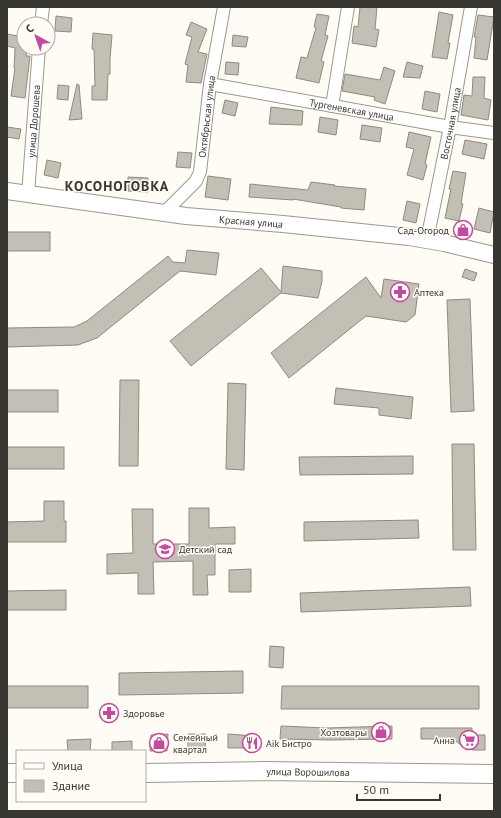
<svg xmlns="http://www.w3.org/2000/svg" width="501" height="818" font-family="'PT Sans',sans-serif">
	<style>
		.building { fill: #c3bfb4; stroke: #8f8a80 }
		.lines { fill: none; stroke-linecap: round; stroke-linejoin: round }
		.minor-casing { stroke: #9c988d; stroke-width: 14 }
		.tertiary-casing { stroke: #9c988d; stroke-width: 18 }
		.secondary-casing { stroke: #9c988d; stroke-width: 20 }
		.minor { stroke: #fff; stroke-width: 12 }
		.tertiary { stroke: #fff; stroke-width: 16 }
		.secondary { stroke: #fff; stroke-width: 18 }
		.labels { text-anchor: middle; stroke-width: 3; stroke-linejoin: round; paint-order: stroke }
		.street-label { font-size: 10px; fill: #383631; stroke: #fefcf4 }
		.poi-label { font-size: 10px; fill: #383631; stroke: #fefcf4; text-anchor: start }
		.district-label { font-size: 14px; font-weight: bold; letter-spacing: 1px; fill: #383631; stroke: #fefcf4 }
	</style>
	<rect width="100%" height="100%" fill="#fefcf4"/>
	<g class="building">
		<path d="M360,7h17l-2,22 4,1 -3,17 -24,-4 2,-17 4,1z"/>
		<path d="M439,12l14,3 -5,28h2l-3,16 -15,-2z"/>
		<path d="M317,14l12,2 -4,19 3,1 -7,25 3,1 -5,21 -23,-5 5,-21 6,1 9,-30 -2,-1z"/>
		<path d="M478,15l16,2 -7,43 -13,-2 2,-21h-2z"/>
		<path d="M56,16l16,2 -1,14 -16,-1z"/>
		<path d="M191,22l16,7 -9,23 9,2 -6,29 -15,-1 2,-17 -3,-1 7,-27 -6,-2z"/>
		<path d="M93,33l19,2 -2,24v15h-2l-1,26h-15v-14h3l-1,-37h-2z"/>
		<path d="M7,34l17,3v11h3l-1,8h4l-5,42 -14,-2 4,-28h-1l1,-20 -8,-2z"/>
		<path d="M233,35l15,2 -2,10 -14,-1z"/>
		<path d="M226,62l13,1 -1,12 -13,-1z"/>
		<path d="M407,62l16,4 -3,12 -17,-1z"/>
		<path d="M384,67l11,4 -10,33 -11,-4 1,-3 -33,-6 3,-17 35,6z"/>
		<path d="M473,77h12l-1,21 7,2 -3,20 -27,-5 3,-20 8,1z"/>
		<path d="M77,84l2,1 3,34 -13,1z"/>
		<path d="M58,85l11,1 -1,14 -11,-1z"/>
		<path d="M425,91l15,3 -3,18 -15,-3z"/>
		<path d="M225,100l13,3 -3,13 -13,-3z"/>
		<path d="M271,107l32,4 -1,14 -33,-1z"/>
		<path d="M320,117l18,3 -2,15 -18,-3z"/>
		<path d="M362,125l20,3 -2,14 -20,-3z"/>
		<path d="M7,127l14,2 -2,10 -12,-2z"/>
		<path d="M409,132l22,5 -6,27 2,1 -4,15 -16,-5 7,-26 -8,-2z"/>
		<path d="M465,140l22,4 -3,15 -22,-5z"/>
		<path d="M178,152l14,1 -2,15 -14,-1z"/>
		<path d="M47,160l14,3 -3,15 -14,-3z"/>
		<path d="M453,171l13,2 -5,31h2l-4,17 -14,-3 6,-29h-2z"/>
		<path d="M208,176l23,3 -3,21 -23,-3z"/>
		<path d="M128,177l20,1v14l-20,-1z"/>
		<path d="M311,182l24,3 -1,1 32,3 -2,21 -23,-2v-1l-48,-8v1l-44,-3 1,-13 58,6z"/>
		<path d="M407,201l13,3 -4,19 -13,-3z"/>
		<path d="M479,208l15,4 -4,21 -16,-4z"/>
		<rect x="7" y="232" width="43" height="19"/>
		<path d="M187,250l32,3 -3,22 -36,-4 -83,67 -19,7 -71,2v-19l67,-1 13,-6 81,-65 5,6 12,1z"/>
		<path d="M283,266l39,5v10l-4,17 -37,-5 -90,73 -21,-25 91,-73 20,24z"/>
		<path d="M465,269l12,4 -3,8 -12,-4z"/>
		<path d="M366,277l15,21 3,-19 35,5 -4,31 -9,7 -40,-6 -77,62 -18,-25z"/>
		<path d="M470,299l4,112 -23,1 -4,-112z"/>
		<path d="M120,380h19l-1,86h-19z"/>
		<path d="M228,383l18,1 -2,86 -18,-1z"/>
		<path d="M336,388l77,9 -2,22 -32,-4v-7l-45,-4z"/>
		<rect x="7" y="390" width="51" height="22"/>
		<path d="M452,444h22l2,106h-23z"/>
		<rect x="7" y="447" width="57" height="22"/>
		<path d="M413,456v18l-113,1 -1,-18z"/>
		<path d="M44,501h20v20h2v21h-59v-20l37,-1z"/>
		<path d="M189,508h20v20l26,-1v17h-20v31h-8l1,20h-15v-34l-40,1 1,32h-16v-21l-31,1v-20l26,-1 -1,-44h21v35h36z"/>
		<path d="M418,520l1,18 -115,3v-19z"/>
		<path d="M251,569v23h-22v-22z"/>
		<path d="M470,587l1,19 -170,6 -1,-19z"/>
		<path d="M66,590v20h-59v-19z"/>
		<path d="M270,646l14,1 -1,21 -14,-1z"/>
		<path d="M243,671v22l-124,2v-22z"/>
		<rect x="7" y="686" width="81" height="22"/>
		<path d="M282,686h197v23h-198z"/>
		<path d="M281,726l45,2 66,-2v13l-62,1 -50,-1z"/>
		<path d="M421,728h51v7h13v15h-13l-1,-2h-6l-12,-9h-32z"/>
		<path d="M168,734l-1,17h-17l1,-16z"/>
		<path d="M188,734h18l-1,16 -17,-1z"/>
		<path d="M228,734l27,2 -1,12h-26z"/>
		<path d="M91,739l-1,12h-22l-1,-11z"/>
		<path d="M132,741v10h-20v-9z"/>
	</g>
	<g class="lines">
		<defs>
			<g id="minor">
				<path d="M41,24l2,-17"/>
				<path id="s1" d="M210,84l240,43 44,6"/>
				<path d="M332,106l16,-99"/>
				<path id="s2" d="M28,194l11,-146"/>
				<path id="s3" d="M164,213l32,-32 4,-9 10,-88 14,-77"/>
				<path id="s4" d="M427,240l23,-113 21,-120"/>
			</g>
			<g id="tertiary">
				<path id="s5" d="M7,191l179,25 97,8 126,13 35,6 50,12"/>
			</g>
			<g id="secondary">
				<path d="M7,773h10"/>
				<path id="s6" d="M145,773l119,-2 230,3"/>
			</g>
		</defs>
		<use href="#minor" class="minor-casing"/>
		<use href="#tertiary" class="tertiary-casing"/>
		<use href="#secondary" class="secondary-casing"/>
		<use href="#minor" class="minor"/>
		<use href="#tertiary" class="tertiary"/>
		<use href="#secondary" class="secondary"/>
	</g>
	<defs>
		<symbol id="shop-ring" viewBox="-11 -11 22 22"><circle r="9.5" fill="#fefcf4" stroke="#c34a9e" stroke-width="1.5"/><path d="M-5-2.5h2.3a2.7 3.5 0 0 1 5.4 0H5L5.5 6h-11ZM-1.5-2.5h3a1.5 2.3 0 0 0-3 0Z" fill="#c34a9e"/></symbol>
		<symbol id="pharmacy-ring" viewBox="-11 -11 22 22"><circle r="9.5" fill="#fefcf4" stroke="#c34a9e" stroke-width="1.5"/><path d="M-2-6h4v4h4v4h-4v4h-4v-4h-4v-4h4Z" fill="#c34a9e"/></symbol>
		<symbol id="school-ring" viewBox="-11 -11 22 22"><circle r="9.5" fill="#fefcf4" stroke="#c34a9e" stroke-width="1.5"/><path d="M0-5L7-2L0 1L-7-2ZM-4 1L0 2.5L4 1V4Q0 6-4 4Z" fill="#c34a9e"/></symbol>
		<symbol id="supermarket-ring" viewBox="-11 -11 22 22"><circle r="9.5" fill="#fefcf4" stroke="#c34a9e" stroke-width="1.5"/><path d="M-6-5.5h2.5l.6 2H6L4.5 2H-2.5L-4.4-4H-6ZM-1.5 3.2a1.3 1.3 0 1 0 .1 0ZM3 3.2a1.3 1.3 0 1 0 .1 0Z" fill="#c34a9e"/></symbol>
		<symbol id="restaurant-ring" viewBox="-11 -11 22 22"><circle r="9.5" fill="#fefcf4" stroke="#c34a9e" stroke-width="1.5"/><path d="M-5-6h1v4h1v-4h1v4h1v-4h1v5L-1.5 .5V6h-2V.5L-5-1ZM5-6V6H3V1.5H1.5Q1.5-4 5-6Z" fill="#c34a9e"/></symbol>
	</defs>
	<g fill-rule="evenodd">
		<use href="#shop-ring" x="452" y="219" width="22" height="22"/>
		<use href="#pharmacy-ring" x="389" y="281" width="22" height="22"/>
		<use href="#school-ring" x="154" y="538" width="22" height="22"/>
		<use href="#pharmacy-ring" x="98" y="702" width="22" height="22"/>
		<use href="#shop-ring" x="370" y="721" width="22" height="22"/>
		<use href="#supermarket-ring" x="458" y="729" width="22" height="22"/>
		<use href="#shop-ring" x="148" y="732" width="22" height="22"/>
		<use href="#restaurant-ring" x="241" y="732" width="22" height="22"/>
	</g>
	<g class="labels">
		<g class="street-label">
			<text dy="4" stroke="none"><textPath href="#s1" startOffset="144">Тургеневская улица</textPath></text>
			<text dy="4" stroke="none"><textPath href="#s3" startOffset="111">Октябрьская улица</textPath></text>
			<text dy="4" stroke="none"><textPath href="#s2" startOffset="73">улица Дорошева</textPath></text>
			<text dy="4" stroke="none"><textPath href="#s4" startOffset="119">Восточная улица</textPath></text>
			<text dy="4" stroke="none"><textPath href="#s5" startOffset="246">Красная улица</textPath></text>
			<text dy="4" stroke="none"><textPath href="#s6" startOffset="163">улица Ворошилова</textPath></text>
		</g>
		<g class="poi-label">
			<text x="449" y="234" text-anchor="end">Сад-Огород</text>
			<text x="414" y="296">Аптека</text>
			<text x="179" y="553">Детский сад</text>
			<text x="123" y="717">Здоровье</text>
			<text x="367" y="736" text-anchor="end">Хозтовары</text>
			<text x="173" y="741">Семейный<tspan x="173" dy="12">квартал</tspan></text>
			<text x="455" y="744" text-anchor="end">Анна</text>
			<text x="266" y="747">Aik Бистро</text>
		</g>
		<g class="district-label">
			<text x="117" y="191">КОСОНОГОВКА</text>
		</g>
	</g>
	<rect width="501" height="818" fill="none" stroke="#383631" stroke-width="16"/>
	<rect x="16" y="750" width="130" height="52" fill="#fefcf4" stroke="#afada6"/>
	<rect x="24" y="763" width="20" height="6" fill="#ffffff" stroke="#afada6"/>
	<text x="52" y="770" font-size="12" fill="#383631">Улица</text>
	<rect x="24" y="780" width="20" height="12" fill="#c3bfb4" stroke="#afada6"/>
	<text x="52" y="790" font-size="12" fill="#383631">Здание</text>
	<g transform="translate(36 36) rotate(320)"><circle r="19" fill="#fefcf4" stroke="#afada6"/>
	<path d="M0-3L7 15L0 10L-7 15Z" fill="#c34a9e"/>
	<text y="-6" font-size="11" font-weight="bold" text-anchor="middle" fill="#383631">С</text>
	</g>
	<path d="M357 794v6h83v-6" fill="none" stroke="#383631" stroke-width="2"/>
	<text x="363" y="794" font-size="12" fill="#383631" stroke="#fefcf4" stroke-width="3" paint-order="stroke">50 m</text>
</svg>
